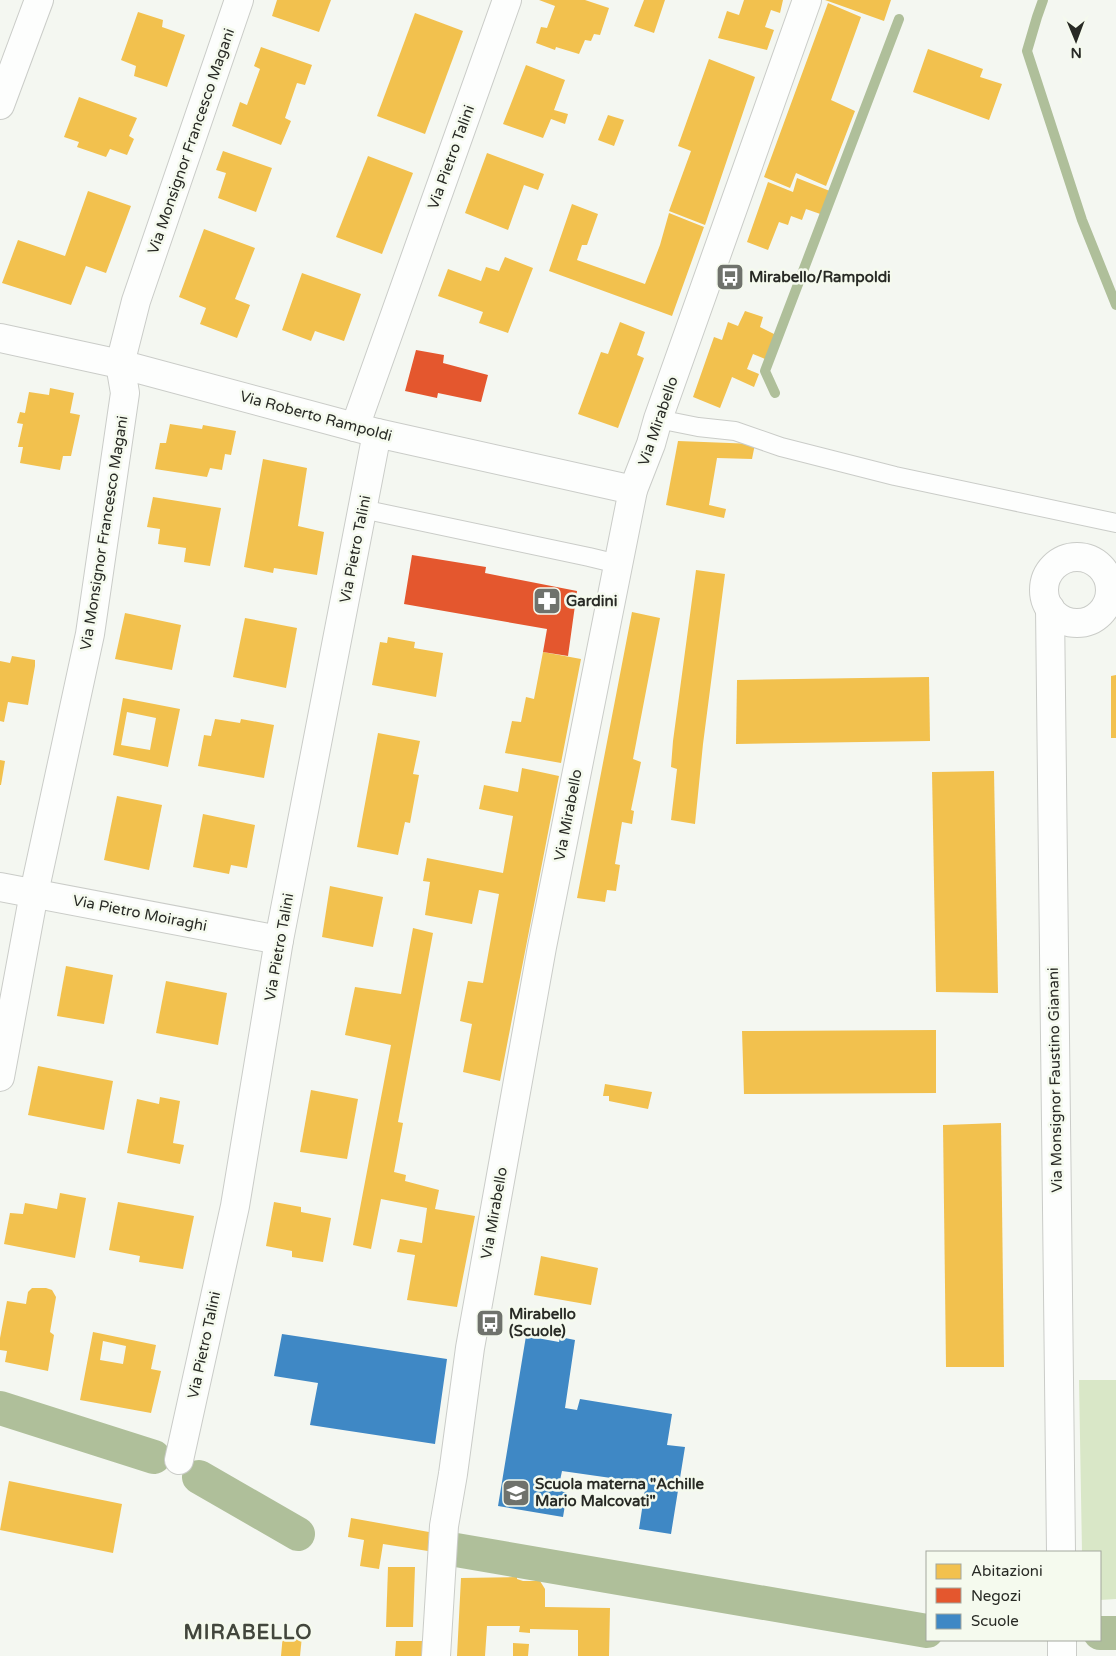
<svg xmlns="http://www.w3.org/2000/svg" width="1116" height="1656" font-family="'Varela Round',sans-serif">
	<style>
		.green { fill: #d9e7c7 }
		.homes { fill: #f2c14e; fill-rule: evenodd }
		.shops { fill: #e4572e }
		.schools { fill: #3f88c5 }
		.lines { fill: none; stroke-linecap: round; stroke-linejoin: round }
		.stream { stroke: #afbf9a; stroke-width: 10 }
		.canal { stroke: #afbf9a; stroke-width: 34 }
		.lane-casing { stroke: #caccc8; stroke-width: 20 }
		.street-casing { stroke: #caccc8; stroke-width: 30 }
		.secondary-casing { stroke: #caccc8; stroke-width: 30 }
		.lane { stroke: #fdfefd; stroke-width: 18 }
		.street { stroke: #fdfefd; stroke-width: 28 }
		.secondary { stroke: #fdfefd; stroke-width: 28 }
		.labels { text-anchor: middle; stroke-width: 5; stroke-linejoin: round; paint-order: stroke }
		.street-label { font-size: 15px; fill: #282a25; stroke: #f5faee }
		.poi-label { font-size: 15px; font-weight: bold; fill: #282a25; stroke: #f5faee; text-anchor: start }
		.district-label { font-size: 20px; font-weight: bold; letter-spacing: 1px; fill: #42463c; stroke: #f5faee }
	</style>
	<rect width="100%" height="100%" fill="#f4f7f1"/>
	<path class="green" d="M1079,1380h37v219l-16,1v-48h-18z"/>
	<g class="homes">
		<path d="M277,0h54l-12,32 -47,-16z"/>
		<path d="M539,0h46l24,8 -9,27 -6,-1 -3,7 -6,-1 -6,14 -23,-7 -1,3 -19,-7 5,-16 6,1 8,-22z"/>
		<path d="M644,0h21l-11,33 -20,-7z"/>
		<path d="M744,0h39l-3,13 -9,-3 -6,17 9,3 -7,20 -49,-12 9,-27 12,4z"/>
		<path d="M825,0h66l-7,21z"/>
		<path d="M828,3l33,14 -30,83 24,11 -29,75 -30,-13 -6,15 -26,-11z"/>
		<path d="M138,12l25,8 -1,7 23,8 -18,52 -33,-11 2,-10 -15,-6z"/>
		<path d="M415,13l48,18 -38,103 -48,-18z"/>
		<path d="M261,47l51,18 -7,20 -8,-2 -12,35 6,3 -10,24 -49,-19 8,-24 7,3 13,-36 -6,-3z"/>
		<path d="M928,49l55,20 -3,8 22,7 -13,36 -76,-28z"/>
		<path d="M709,59l46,18 -50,148 -36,-14 22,-60 -13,-5z"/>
		<path d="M526,65l39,15 -11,30 14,4 -3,10 -14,-5 -8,19 -40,-14z"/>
		<path d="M79,97l58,21 -8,18 5,3 -7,16 -17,-6 -4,8 -29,-10 2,-5 -15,-5z"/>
		<path d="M608,115l16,5 -10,26 -16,-6z"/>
		<path d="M223,151l49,17 -16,44 -38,-14 8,-25 -10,-3z"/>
		<path d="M487,153l57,21 -6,16 -14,-5 -16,45 -43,-17z"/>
		<path d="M368,156l45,17 -31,81 -46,-17z"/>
		<path d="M797,178l38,15 -9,23 -20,-7 -4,11 -11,-4 -3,9 -9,-3 -11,28 -21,-8 21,-60 25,10z"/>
		<path d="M88,191l43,15 -25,67 -20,-7 -15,39 -69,-22 16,-43 47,16z"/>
		<path d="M572,204l26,10 -11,31h-5l-5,15 68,24 15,-39 9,-32 35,14 -32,89 -123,-45z"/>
		<path d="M204,229l51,19 -20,51 15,6 -13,33 -37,-14 6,-16 -27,-11z"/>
		<path d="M505,257l28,11 -25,65 -29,-10 4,-11 -45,-16 10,-27 33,12 5,-14 13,4z"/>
		<path d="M302,273l59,21 -17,47 -29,-10 -4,10 -29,-11z"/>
		<path d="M745,311l18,6 -3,10 16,8 -11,24 -12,-5 -6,15 12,5 -5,13 -22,-10 -12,31 -27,-11 21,-60 8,3 6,-18 10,4z"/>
		<path d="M620,322l25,10 -8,23 7,3 -26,70 -40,-14 23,-62 7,2z"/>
		<path d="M50,388l24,5 -4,20 10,2 -9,41h-8l-3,14 -40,-7 3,-16h-5l5,-23 -6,-1 3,-11 5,1 4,-21 20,3z"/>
		<path d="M170,424l32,5 1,-4 33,6 -5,24 -6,-1 -3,16 -12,-2 -3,9 -52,-8 5,-26h6z"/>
		<path d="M678,441l77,3 -3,15 -35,-1 -8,47 17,4 -2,9 -58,-13z"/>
		<path d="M263,459l44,9 -9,58 26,6 -7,43 -43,-7 -1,5 -29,-6z"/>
		<path d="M153,497l68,11 -11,58 -26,-4 2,-14 -28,-4 2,-15 -13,-2z"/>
		<path d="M696,570l29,4 -22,170 -8,80 -24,-4 6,-51 -6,-2 2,-26z"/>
		<path d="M632,612l28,6 -27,141 8,3 -10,48 3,1 -2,13 -10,-2 -7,42 5,1 -4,26 -9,-1 -2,12 -28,-4z"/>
		<path d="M125,613l56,12 -9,45 -57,-11z"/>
		<path d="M245,618l52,10 -11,60 -53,-11z"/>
		<path d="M388,637l27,5 -1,6 29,5 -7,44 -64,-12 8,-43 7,1z"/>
		<path d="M543,652l38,7 -20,104 -56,-10 7,-32 9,1 5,-25 8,2z"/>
		<path d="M12,656l23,4v6l-7,39 -20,-3 -4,20 -4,-1v-60l10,2z"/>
		<path d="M1116,675v63h-5v-62z"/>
		<path d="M929,677l1,64 -194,3 1,-64z"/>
		<path d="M123,698l57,11 -12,58 -55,-12zM127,712l29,6 -6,32 -29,-5z"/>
		<path d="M215,719l25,4 1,-4 33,6 -10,53 -66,-12 6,-31 7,1z"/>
		<path d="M378,733l42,8 -7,33 6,1 -9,48 -5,-1 -7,33 -41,-8z"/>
		<path d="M0,760l5,1 -4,24h-1z"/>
		<path d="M522,768l37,8 -59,305 -37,-9 9,-48 -12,-3 8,-40 15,2 16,-89 -20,-4 -7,34 -47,-9 5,-33 -7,-1 4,-23 76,15 10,-57 -34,-7 5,-24 34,7z"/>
		<path d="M994,771l4,222 -62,-1 -4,-220z"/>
		<path d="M117,796l45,9 -13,65 -45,-10z"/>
		<path d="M203,814l52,11 -8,43 -16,-3 -2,9 -36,-7z"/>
		<path d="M330,886l53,11 -10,50 -51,-10z"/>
		<path d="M413,928l20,5 -35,189 5,1 -9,49 12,3 -1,6 34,9 -4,19 40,7 -18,91 -50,-7 8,-45 -18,-3 3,-13 22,4 5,-35 -46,-9 -10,50 -18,-4 38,-200 -46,-10 10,-48 46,7z"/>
		<path d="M66,966l47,9 -9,49 -47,-8z"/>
		<path d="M166,981l61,12 -9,52 -62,-12z"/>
		<path d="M936,1030v63l-192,1 -2,-63z"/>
		<path d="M38,1066l75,15 -9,49 -76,-15z"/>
		<path d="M605,1084l47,8 -4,17 -39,-8v-5h-6z"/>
		<path d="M311,1090l47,9 -11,60 -47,-7z"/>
		<path d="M160,1097l20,4 -7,42 11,2 -4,19 -53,-11 10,-54 22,5z"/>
		<path d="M1001,1123l3,244h-58l-3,-242z"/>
		<path d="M60,1193l26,5 -11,60 -71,-14 6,-31 13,1 2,-11 32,6z"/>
		<path d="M118,1202l76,14 -11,53 -44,-7 1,-6 -31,-6z"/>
		<path d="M274,1202l27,5v5l30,6 -8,44 -31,-5v-6l-26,-5z"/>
		<path d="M541,1256l57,12 -7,37 -57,-10z"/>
		<path d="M32,1288h14l6,2 4,7 -6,35 4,3 -6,36 -43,-9 2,-11 -7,-1v-12l7,-37 19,3 2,-12z"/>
		<path d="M93,1332l63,13 -5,24 10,2 -10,42 -71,-13zM103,1341l23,5 -3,18 -23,-4z"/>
		<path d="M9,1481l113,23 -9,49 -113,-23z"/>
		<path d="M351,1518l78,14 -1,19 -45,-7 -4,25 -19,-3 4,-26 -16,-3z"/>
		<path d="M388,1567h27l-2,60h-27z"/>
		<path d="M517,1577v2l6,2h17l5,8v18l65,1 -1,48h-31v-26l-48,-1v4l-11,-1 1,-6h-33l-2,30h-28l4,-78z"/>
		<path d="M283,1634l19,2 -2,20h-19z"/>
		<path d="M396,1641h34l-1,15h-34z"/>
		<path d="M513,1643l16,1 -1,12h-15z"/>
	</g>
	<g class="shops">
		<path d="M416,350l28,5 -1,8 45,12 -7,27 -43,-9 -1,5 -32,-7z"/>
		<path d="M412,555l74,12 -1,6 92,18 -9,65 -25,-4 4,-23 -143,-25z"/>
	</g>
	<g class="schools">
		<path d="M282,1334l165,25 -12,85 -125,-19 8,-42 -44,-7z"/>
		<path d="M526,1336l33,6 1,-5 15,3 -10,68 12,2 3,-11 92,15 -5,31 18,2 -14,87 -32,-5 7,-46 -84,-12 -4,19 9,3 -4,24 -65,-11z"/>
	</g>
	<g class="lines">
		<g class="stream">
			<path d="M1043,0l-6,17 -10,34 55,169 34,85"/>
			<path d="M775,393l-10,-22 134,-352"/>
		</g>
		<g class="canal">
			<path d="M0,1408l154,49"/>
			<path d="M199,1477l99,57"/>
			<path d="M456,1550l471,81"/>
			<path d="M1100,1633h16"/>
		</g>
		<defs>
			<g id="lane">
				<path d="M658,419l40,8 37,4 46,16 114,29 221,47"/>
				<path d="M362,509l227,48 29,7"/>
			</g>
			<g id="street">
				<path d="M0,338l120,26 257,69 256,57"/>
				<path d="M355,427l152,-427"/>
				<circle cx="1077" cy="590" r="33"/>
				<path d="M1050,608l11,944"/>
				<path d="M0,887l279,53"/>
				<path d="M0,1077l34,-184 56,-259 35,-241 -5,-29 16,-63 103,-301"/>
				<path d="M179,1460l56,-254 44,-266 98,-507"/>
				<path d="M1062,1640v16"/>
				<path d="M436,1656l8,-130 9,-52 17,-126 72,-401 91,-457 18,-46 7,-25 149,-419"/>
			</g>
			<path id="secondary" d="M0,105l39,-105"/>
		</defs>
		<use href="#lane" class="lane-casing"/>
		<use href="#street" class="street-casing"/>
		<use href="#secondary" class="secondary-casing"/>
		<use href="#lane" class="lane"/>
		<use href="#street" class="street"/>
		<use href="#secondary" class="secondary"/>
	</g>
	<defs>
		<symbol id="bus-square" viewBox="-11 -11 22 22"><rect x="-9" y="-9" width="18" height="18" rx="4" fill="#6f726c" stroke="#f5faee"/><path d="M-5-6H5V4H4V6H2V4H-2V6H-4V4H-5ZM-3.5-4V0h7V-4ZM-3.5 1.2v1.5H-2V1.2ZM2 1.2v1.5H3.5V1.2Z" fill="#fff"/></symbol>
		<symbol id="pharmacy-square" viewBox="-11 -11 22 22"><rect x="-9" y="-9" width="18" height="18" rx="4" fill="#6f726c" stroke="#f5faee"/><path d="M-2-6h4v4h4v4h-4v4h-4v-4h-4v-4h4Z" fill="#fff"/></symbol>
		<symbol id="school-square" viewBox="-11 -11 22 22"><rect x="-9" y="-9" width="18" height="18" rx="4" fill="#6f726c" stroke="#f5faee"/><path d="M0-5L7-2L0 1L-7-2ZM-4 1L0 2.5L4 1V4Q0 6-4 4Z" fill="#fff"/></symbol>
	</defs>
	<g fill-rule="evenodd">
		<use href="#bus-square" x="714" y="261" width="32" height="32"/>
		<use href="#pharmacy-square" x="531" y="585" width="32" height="32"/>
		<use href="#bus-square" x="474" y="1307" width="32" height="32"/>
		<use href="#school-square" x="500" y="1477" width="32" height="32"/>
	</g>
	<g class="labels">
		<g class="street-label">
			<text transform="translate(191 141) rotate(-71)" y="5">Via Monsignor Francesco Magani</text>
			<text transform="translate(451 157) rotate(-70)" y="5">Via Pietro Talini</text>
			<text transform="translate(316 416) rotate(15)" y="5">Via Roberto Rampoldi</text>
			<text transform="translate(658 421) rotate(-71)" y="5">Via Mirabello</text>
			<text transform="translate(104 533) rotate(-81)" y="5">Via Monsignor Francesco Magani</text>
			<text transform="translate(355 549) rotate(-79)" y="5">Via Pietro Talini</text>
			<text transform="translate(568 815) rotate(-79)" y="5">Via Mirabello</text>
			<text transform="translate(140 913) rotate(11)" y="5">Via Pietro Moiraghi</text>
			<text transform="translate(279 947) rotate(-80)" y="5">Via Pietro Talini</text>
			<text transform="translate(1055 1080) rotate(-91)" y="5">Via Monsignor Faustino Gianani</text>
			<text transform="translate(494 1213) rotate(-80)" y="5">Via Mirabello</text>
			<text transform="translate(204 1345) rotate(-78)" y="5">Via Pietro Talini</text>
		</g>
		<g class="poi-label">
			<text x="749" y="282">Mirabello/Rampoldi</text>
			<text x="566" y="606">Gardini</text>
			<text x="509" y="1319">Mirabello<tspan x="509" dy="17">(Scuole)</tspan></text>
			<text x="535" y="1489">Scuola materna "Achille<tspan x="535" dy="17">Mario Malcovati"</tspan></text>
		</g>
		<g class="district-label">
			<text x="248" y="1639">MIRABELLO</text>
		</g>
	</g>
	<rect x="926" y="1551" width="175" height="90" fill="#f5faee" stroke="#a3a79e"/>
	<rect x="936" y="1564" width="25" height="15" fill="#f2c14e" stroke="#a3a79e"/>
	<text x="971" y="1576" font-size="15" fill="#282a25">Abitazioni</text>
	<rect x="936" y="1588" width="25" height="15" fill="#e4572e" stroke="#a3a79e"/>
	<text x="971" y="1601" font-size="15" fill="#282a25">Negozi</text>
	<rect x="936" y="1614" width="25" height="15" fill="#3f88c5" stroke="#a3a79e"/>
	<text x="971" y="1626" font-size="15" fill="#282a25">Scuole</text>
	<g transform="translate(1076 40) rotate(179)" stroke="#f5faee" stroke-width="4" paint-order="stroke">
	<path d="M0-4L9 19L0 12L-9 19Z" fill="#282a25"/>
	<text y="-8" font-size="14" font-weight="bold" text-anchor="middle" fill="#282a25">N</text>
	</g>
</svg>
